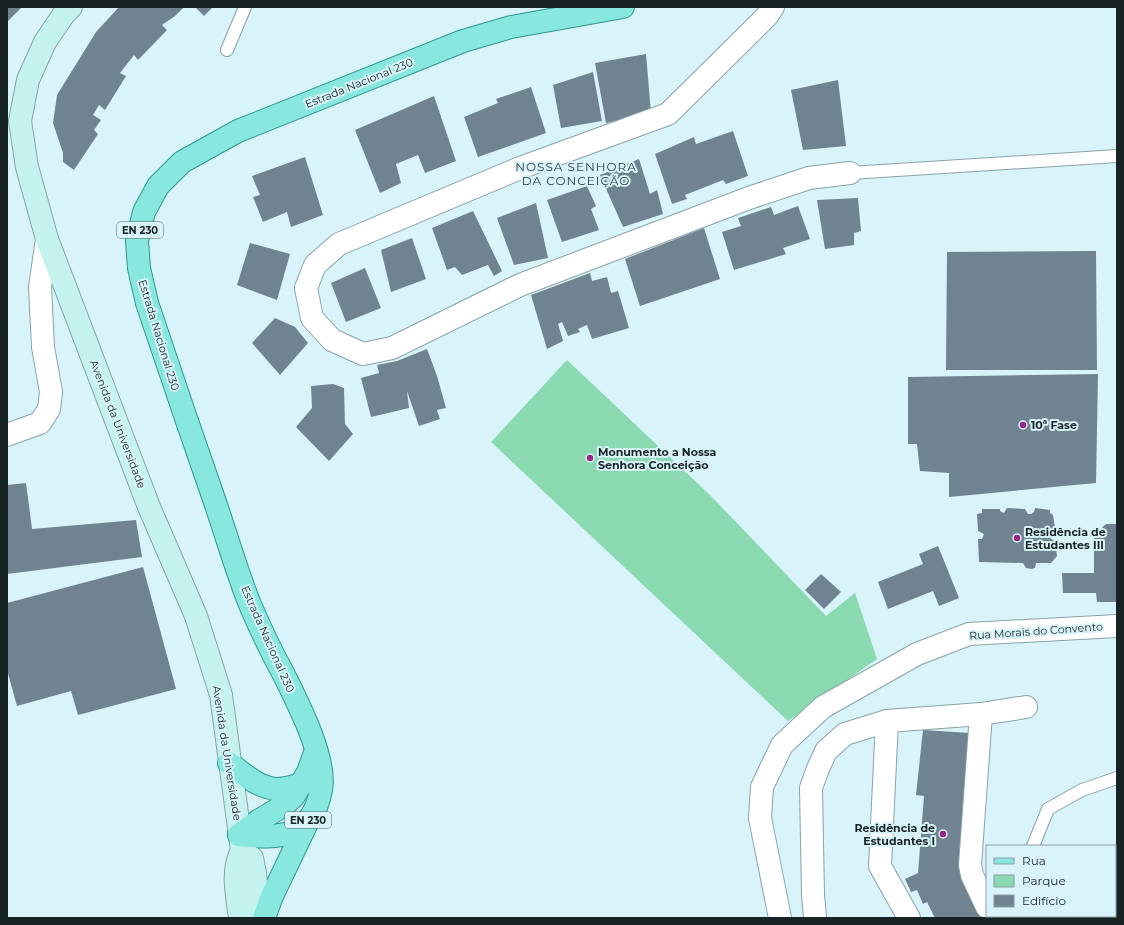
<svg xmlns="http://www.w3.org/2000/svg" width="1124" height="925" font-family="Montserrat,sans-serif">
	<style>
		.green { fill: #8ad9b1 }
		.building { fill: #6f8390 }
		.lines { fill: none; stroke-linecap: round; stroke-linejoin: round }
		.lane-casing { stroke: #88a2a8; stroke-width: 14 }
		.street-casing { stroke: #88a2a8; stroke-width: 24 }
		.secondary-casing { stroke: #88a2a8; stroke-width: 24 }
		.primary-casing { stroke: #2d9890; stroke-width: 24 }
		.lane { stroke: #fff; stroke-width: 12 }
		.street { stroke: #fff; stroke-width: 22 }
		.secondary { stroke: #c4f3ef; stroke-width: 22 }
		.primary { stroke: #88e7df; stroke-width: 22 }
		.poi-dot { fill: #972786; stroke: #d8f4fa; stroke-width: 1.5 }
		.labels { text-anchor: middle; stroke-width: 4; stroke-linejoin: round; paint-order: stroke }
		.shield { fill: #d8f4fa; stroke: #526265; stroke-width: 1 }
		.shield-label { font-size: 10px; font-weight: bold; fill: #182325 }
		.street-label { font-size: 11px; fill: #182325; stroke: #d8f4fa }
		.poi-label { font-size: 11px; font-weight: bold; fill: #182325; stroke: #d8f4fa; text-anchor: start }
		.neighbourhood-label { font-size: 12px; letter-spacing: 1px; fill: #253c41; stroke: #d8f4fa }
	</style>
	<rect width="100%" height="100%" fill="#d8f4fa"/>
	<path class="green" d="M567,360l143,135 116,121 29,-23 22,66 -89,62 -297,-279z"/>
	<g class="building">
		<path d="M7,7h15l-15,15z"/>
		<path d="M119,7h65l-9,9 -13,9 5,5 -29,30 -4,-5 -14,18 6,3 -21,34 -6,-5 -6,10 8,5 -7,10 4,4 -24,36 -11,-8v-9l-10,-30 4,-28 39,-63z"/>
		<path d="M195,7h18l-9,9z"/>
		<path d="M646,54l5,59 -45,10 -11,-60z"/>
		<path d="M593,72l9,49 -41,7 -8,-43z"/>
		<path d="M838,80l8,66 -43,4 -12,-60z"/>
		<path d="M531,87l15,46 -68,24 -14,-40 34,-14 -2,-4z"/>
		<path d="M434,96l22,65 -31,12 -7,-18 -22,9 5,19 -21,10 -25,-63z"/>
		<path d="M733,131l15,45 -22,8 -3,-4 -38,15 2,4 -15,5 -17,-50 39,-17 2,7z"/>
		<path d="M305,157l18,58 -32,12 -4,-15 -24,10 -10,-25 7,-2 -8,-19z"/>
		<path d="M639,159l11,35 7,-4 6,24 -40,13 -23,-52z"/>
		<path d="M587,186l9,20 -5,3 8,21 -37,12 -15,-42z"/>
		<path d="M858,198l3,33 -7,2v12l-29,4 -8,-49z"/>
		<path d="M536,203l12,55 -34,7 -17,-47z"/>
		<path d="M798,206l12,33 -27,9 3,6 -52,16 -12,-38 19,-6 -3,-8 33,-11 3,8z"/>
		<path d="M473,211l29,60 -8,5 -6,-11 -26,10 -7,-8 -8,3 -15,-42z"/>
		<path d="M704,228l16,51 -80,27 -15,-47z"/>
		<path d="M412,238l14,41 -35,13 -10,-42z"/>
		<path d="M250,243l40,11 -13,46 -40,-15z"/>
		<path d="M1096,251l1,119h-151l1,-118z"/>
		<path d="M365,268l16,40 -35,14 -15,-39z"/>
		<path d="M590,273l2,8 15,-4 4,16 7,-2 11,37 -37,11 -5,-14 -9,4 2,3 -12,4 -6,-14 -4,2 5,17 -16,8 -16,-54z"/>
		<path d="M275,318l20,9 13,16 -28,32 -28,-32z"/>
		<path d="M427,349l10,27 9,32 -9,2 3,9 -21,7 -12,-35 2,17 -38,9 -10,-39 18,-5 -2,-8 20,-4z"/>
		<path d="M1098,374l-2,109 -147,14v-24l-29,-2 -3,-27h-9v-67z"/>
		<path d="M333,384l11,4 1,36 8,10 -24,27 -33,-34 16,-19 -1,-22z"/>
		<path d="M26,483l6,46 104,-9 6,37 -135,17v-89z"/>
		<path d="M1007,508l18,1 3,5h3l3,-2 1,-4 15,2v3l3,2 2,13 -6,7 2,4 4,2 2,15 -6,7h-15l-1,5 -3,1 -6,-1 -3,-5 -44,-1 -1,-23h4l2,-5 -6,-3 -1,-17 5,-1v-4h18v2l4,2z"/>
		<path d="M1106,524h11v78h-20l-1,-9h-33l-1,-20h32v-38z"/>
		<path d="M938,546l21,52 -20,8 -6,-15 -45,18 -10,-27 45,-18 -4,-10z"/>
		<path d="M143,567l33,122 -98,26 -7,-24 -54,15 -10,-36v-67z"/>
		<path d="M821,574l20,18 -17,17 -19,-19z"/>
		<path d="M923,730l47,3 -7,147 18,38h-46l-8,-16 -4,2 -6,-14 -6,2 -6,-13 13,-6 6,-77 -8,-1z"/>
		<path d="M1115,888l2,2v20l-2,2z"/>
		<path d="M1068,916h44l-1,2h-44z"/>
	</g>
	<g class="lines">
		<defs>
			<g id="lane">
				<path d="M227,50l18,-43"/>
				<path d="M850,173l267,-17"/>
				<path d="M1033,846l15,-37 34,-19 35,-12"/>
				<path d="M1035,916l1,2"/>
			</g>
			<g id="street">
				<path d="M773,7l-6,9 -99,98 -148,54 -181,76 -24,21 -9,23 6,30 20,22 31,14 29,-6 128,-63 229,-87 60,-20 41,-5"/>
				<path d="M7,435l33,-12 9,-14 2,-17 -8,-45 -3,-60 7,-48"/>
				<path d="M981,714l-11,151 2,10 15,32"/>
				<path d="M887,721l-7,145 29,52"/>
				<path d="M780,918l-20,-100 2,-31 20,-42 41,-38 94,-53 52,-20 148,-8"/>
				<path d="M815,918l-2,-23 -2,-107 6,-17 9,-20 19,-17 42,-13 94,-7 45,-7"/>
			</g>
			<g id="secondary">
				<path d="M71,7l-7,7 -19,28 -17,38 -8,41 7,46 20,72 102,268 47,109 25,79 21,155c-11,21 -5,45 -2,68"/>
				<path d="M242,850l10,8 3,15 5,45"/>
			</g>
			<g id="primary">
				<path d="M229,763c15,11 28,24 47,26 9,0 18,-3 26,-5"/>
				<path d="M239,835c41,4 73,3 82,-45 6,-31 -23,-87 -37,-115 -12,-22 -23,-45 -33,-68 -14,-34 -24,-70 -36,-105 -23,-66 -46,-133 -68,-199l-8,-35 -2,-27 7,-29 14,-26 24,-24 56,-31 225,-90 48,-14 112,-20"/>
				<path d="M239,835l19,-14 25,-15 11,-10 14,-24 8,-22"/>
				<path d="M264,918l8,-22 35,-73"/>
			</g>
		</defs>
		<use href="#lane" class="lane-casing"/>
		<use href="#street" class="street-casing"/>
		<use href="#secondary" class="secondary-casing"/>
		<use href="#primary" class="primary-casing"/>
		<use href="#lane" class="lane"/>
		<use href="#street" class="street"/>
		<use href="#secondary" class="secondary"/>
		<use href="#primary" class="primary"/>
	</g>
	<g class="poi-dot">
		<circle cx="1023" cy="425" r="4"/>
		<circle cx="590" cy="458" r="4"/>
		<circle cx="1017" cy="538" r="4"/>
		<circle cx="943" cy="834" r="4"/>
	</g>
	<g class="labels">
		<g class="shield">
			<rect x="117" y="222" width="46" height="16" rx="3"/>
			<rect x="285" y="812" width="46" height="16" rx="3"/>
		</g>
		<g class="shield-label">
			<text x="140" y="234">EN 230</text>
			<text x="308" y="824">EN 230</text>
		</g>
		<g class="street-label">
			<text transform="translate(359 83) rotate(-22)" y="4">Estrada Nacional 230</text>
			<text transform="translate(159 335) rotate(73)" y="4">Estrada Nacional 230</text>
			<text transform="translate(118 424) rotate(69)" y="4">Avenida da Universidade</text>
			<text transform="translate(1036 631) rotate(-4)" y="4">Rua Morais do Convento</text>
			<text transform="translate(268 639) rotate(66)" y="4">Estrada Nacional 230</text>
			<text transform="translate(227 753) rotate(81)" y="4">Avenida da Universidade</text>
		</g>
		<g class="poi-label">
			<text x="1031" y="429">10ª Fase</text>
			<text x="598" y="456">Monumento a Nossa<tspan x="598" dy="13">Senhora Conceição</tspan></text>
			<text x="1025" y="536">Residência de<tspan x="1025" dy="13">Estudantes III</tspan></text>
			<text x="935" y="832" text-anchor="end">Residência de<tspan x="935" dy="13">Estudantes I</tspan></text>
		</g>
		<g class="neighbourhood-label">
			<text x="576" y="171">NOSSA SENHORA<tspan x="576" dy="14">DA CONCEIÇÃO</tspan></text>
		</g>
	</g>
	<rect width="1124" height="925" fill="none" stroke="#182325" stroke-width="16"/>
	<rect x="986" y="845" width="130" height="72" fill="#d8f4fa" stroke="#8ba0a5"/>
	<rect x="994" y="858" width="20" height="6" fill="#88e7df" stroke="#8ba0a5"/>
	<text x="1022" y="865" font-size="12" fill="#182325">Rua</text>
	<rect x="994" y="875" width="20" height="12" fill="#8ad9b1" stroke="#8ba0a5"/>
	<text x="1022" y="885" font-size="12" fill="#182325">Parque</text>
	<rect x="994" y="895" width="20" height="12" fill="#6f8390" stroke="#8ba0a5"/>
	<text x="1022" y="905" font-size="12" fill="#182325">Edifício</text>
</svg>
